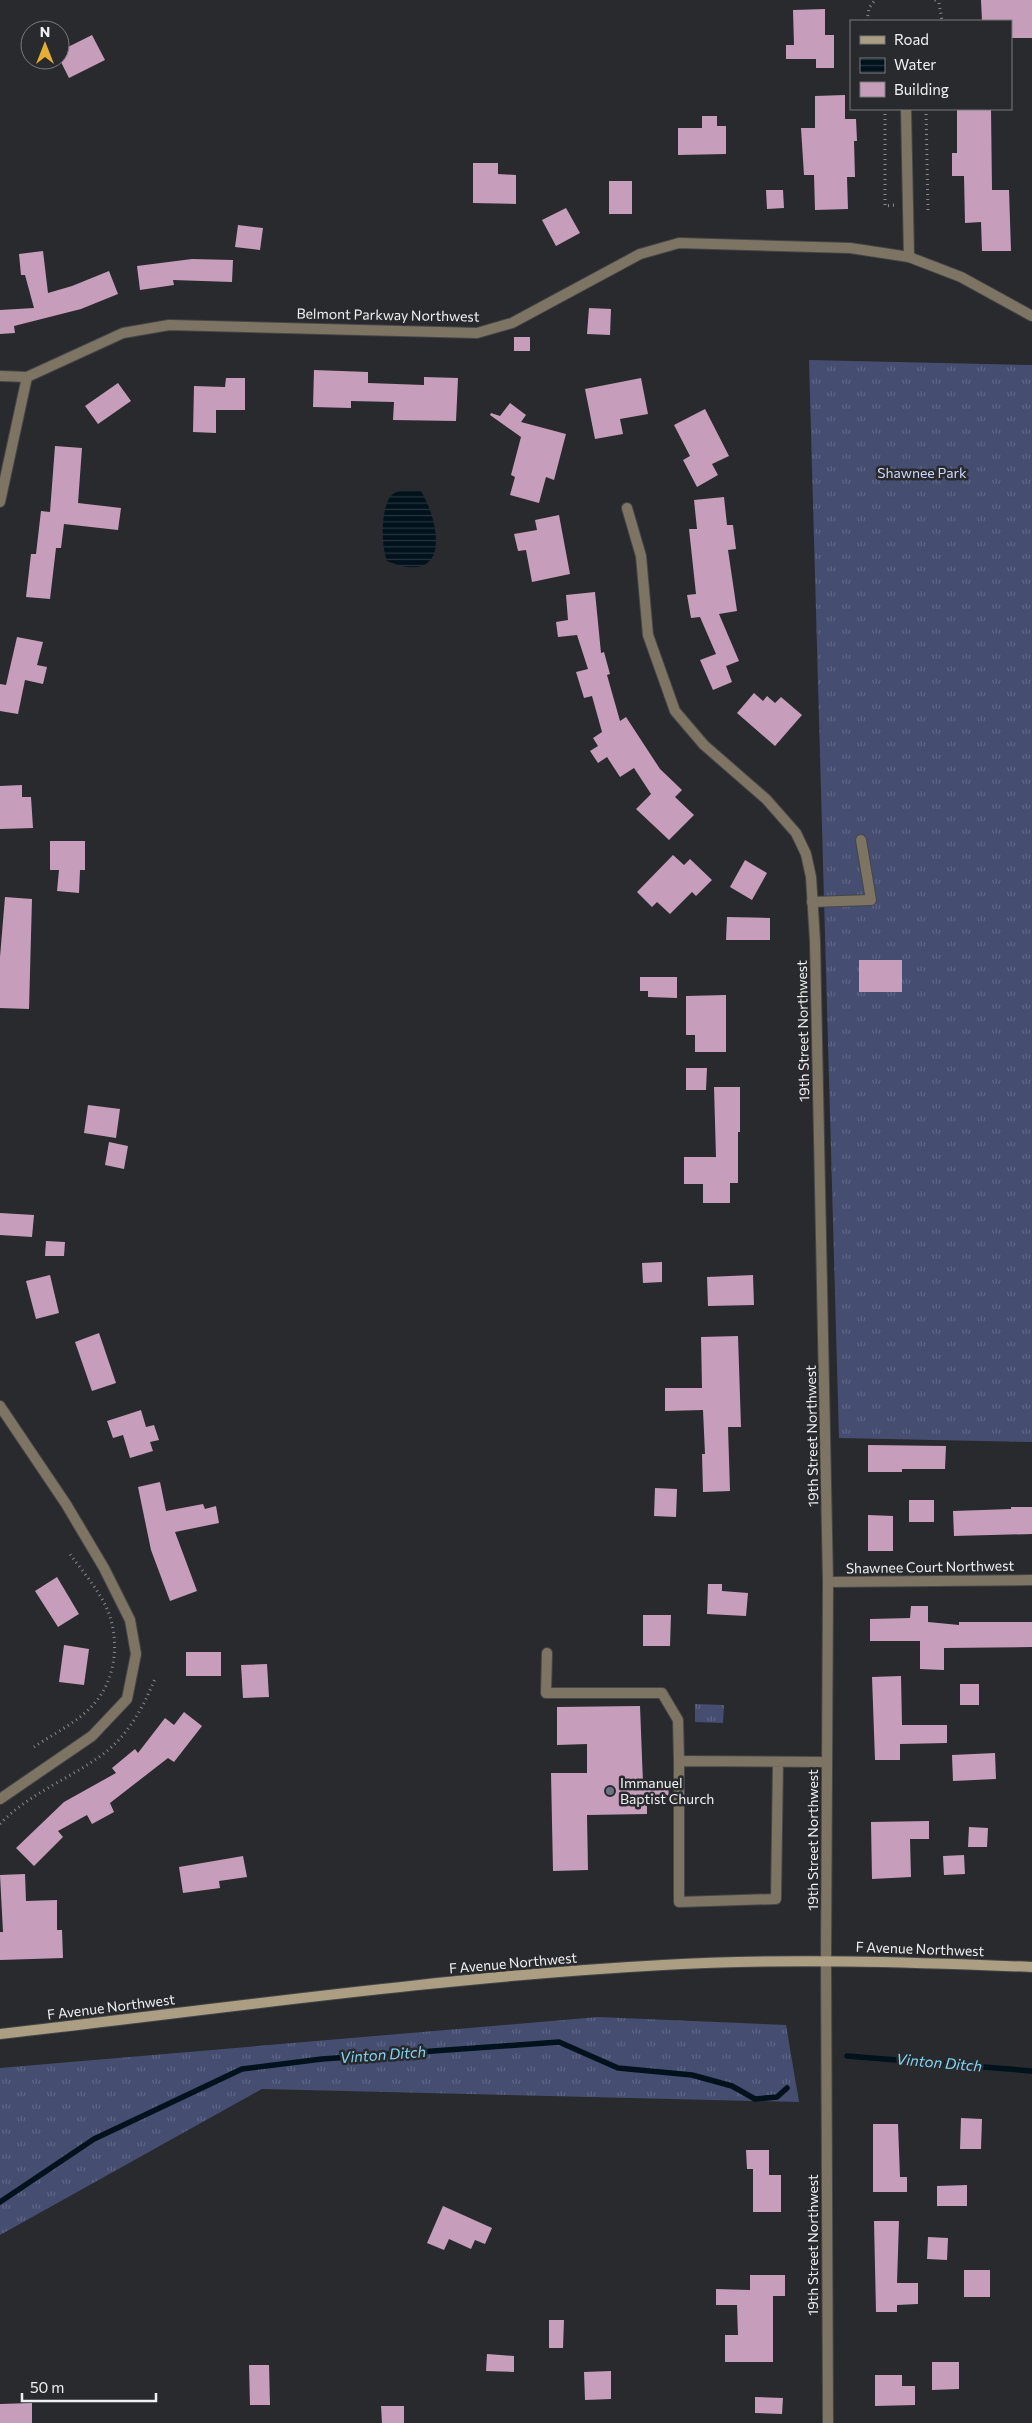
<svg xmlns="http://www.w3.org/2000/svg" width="1032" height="2423" font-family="Commissioner,sans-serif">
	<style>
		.grass { fill: url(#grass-tufts) }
		.water { fill: url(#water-rules) }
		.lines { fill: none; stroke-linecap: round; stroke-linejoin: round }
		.stream { stroke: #00121b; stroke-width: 5.5 }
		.building { fill: #c69ebb }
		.lane-casing { stroke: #454649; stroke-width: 12 }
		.street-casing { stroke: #454649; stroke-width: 12 }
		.secondary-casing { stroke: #454649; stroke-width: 12 }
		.path { stroke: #898a8d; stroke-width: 3; stroke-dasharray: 1 4; stroke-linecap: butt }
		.lane { stroke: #7d7463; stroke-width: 10 }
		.street { stroke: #7d7463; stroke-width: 10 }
		.secondary { stroke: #ac9e82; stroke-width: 10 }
		.worship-dot { fill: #6b7280; stroke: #292a2d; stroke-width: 2 }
		.labels { text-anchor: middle; stroke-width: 5; stroke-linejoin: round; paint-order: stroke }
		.street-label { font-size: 14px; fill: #f0f1f3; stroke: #292a2d }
		.park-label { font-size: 14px; fill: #ced8ff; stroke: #292a2d }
		.poi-label { font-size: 14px; fill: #f0f1f3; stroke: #292a2d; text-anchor: start }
		.water-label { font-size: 15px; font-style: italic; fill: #83d5f5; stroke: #292a2d }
	</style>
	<defs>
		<pattern id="grass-tufts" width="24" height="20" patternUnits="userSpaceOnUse" patternTransform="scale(1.25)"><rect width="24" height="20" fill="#454d71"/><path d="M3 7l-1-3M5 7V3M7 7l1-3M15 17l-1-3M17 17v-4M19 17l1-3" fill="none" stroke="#606786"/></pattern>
		<pattern id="water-rules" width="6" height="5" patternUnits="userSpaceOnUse" patternTransform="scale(1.25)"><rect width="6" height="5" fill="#00121b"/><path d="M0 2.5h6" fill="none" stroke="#26353d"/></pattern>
	</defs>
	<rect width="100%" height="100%" fill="#292a2d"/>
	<g class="grass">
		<path d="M809,360l223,5v1077l-193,-4z"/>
		<path d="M695,1704l29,1 -1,18 -28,-1z"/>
		<path d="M598,2017l188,8 13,77 -537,-13 -262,146v-167z"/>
	</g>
	<path class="water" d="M408,490l13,1c21,36 28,96 -34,70 -6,-14 -7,-57 6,-67 4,-3 11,-3 15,-4z"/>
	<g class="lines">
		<g class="stream">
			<path d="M847,2056l185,15"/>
			<path d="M0,2202l94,-63 148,-70 80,-10 237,-17 59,26 74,7 40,11 23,13 22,-2 10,-9"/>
		</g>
	</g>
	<g class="building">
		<path d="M981,0h51v38h-21v-17h-29z"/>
		<path d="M825,9v26h9v33h-18v-9h-30v-14h8l-1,-35z"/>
		<path d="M92,35l13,25 -36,18 -9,-18v-9z"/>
		<path d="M845,95v24h11l1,22h-3l1,36h-8l1,32 -33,1 -1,-35h-10l-3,-47h14v-32z"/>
		<path d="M957,109h34l1,81h17l2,61h-29l-1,-29 -16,1 -1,-47h-12v-23h5z"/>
		<path d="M702,116h15v10h9v28l-48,1v-27h24z"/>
		<path d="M473,163h25v11l18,1v29l-43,-1z"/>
		<rect x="609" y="181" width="23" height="33"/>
		<path d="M766,190h17l1,18 -17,1z"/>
		<path d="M566,208l14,25 -24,13 -14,-26z"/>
		<path d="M238,225l25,3 -3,22 -25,-3z"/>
		<path d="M43,251l5,42 24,-7 37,-15 9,23 -37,15 -67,17 1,7 -15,1v-24l34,-2 -9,-33h-4l-2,-21z"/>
		<path d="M192,259l41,1 -1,22 -59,-2 1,5 -34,5 -3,-24z"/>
		<path d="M589,308l22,1 -1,26 -23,-1z"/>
		<rect x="514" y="337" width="16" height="14"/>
		<path d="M314,370l54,2v11l56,2v-8l34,1 -2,43 -63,-1 1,-18 -43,-1v7l-38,-1z"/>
		<path d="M226,378h19v32h-29v23l-23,-1 1,-46 31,1z"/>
		<path d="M641,378l7,36 -28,5 3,15 -28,5 -10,-50z"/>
		<path d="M118,383l13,18 -33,23 -13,-18z"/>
		<path d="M510,403l16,12 -5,7 45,12 -12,46 -8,-3 -7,26 -29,-8 5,-18 -4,-2 10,-38 -31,-22 1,-2 9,3z"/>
		<path d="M705,409l24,47 -17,8 6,11 -21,12 -14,-27 7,-4 -16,-31z"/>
		<path d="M55,446l27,2 -4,55 43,5 -3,22 -54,-6 -3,24h-5l-6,51 -24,-2 5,-43h5l5,-43 9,1z"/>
		<path d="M724,497l3,28h6l3,24 -8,1 9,61 -18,3 20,47 -13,5 6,16 -19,8 -13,-30 16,-6 -16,-37 -9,1 -4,-23 9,-1 -7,-65h8l-3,-29z"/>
		<path d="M559,515l11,59 -38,8 -6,-32 -8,1 -4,-17 23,-4 -2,-10z"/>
		<path d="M595,592l6,61 3,-1 6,22 -3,1 13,46 6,-4 34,52 22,21 -7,7 19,18 -25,25 -33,-31 15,-15 -17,-26 -14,9 -13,-20 -9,6 -8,-12 8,-5 -5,-8 9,-6 -10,-36 -8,2 -8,-26 12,-3 -11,-34 -19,2 -2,-15 12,-2 -2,-25z"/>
		<path d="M17,637l26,5 -6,23 10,2 -4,17 -18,-4 -7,34 -18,-3v-27l6,1z"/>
		<path d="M754,693l9,8 4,-5 8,7 6,-6 21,18 -27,31 -38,-33z"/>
		<path d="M22,785v12h9l2,31 -33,1v-43z"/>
		<path d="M50,841h35v29h-5l-1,23 -22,-2 2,-21h-9z"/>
		<path d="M673,855l11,10 6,-6 22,21 -16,16 -4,-4 -22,22 -13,-12 -5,5 -15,-15z"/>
		<path d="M745,860l22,13 -15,27 -22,-13z"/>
		<path d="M5,897l27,2 -3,110 -29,-1v-51z"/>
		<path d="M727,917l43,1v22h-44z"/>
		<rect x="859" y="960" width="43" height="32"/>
		<path d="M640,977h37v21l-29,-1v-6h-8z"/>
		<path d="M726,995v57h-31v-17h-9v-39z"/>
		<path d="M686,1068h21l-1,22h-20z"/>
		<path d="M714,1087h26v45h-2v51h-8v20h-27v-19h-19v-27h32z"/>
		<path d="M88,1105l32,4 -4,29 -32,-5z"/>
		<path d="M109,1142l19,4 -4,23 -19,-4z"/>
		<path d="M0,1213l34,2 -2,22 -32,-2z"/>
		<path d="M46,1241l19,1 -1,14h-19z"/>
		<path d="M662,1262v20l-19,1 -1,-20z"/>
		<path d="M50,1275l9,38 -23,6 -10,-38z"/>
		<path d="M753,1275l1,30 -46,1 -1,-29z"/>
		<path d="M99,1333l17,50 -24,8 -17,-49z"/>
		<path d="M738,1336l3,91h-13l2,64 -27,1 -1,-38h3l-2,-44 -38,1v-23h37l-1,-51z"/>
		<path d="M141,1410l5,17 8,-2 5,15 -9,2 3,9 -23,7 -7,-23 -10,3 -6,-17z"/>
		<path d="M868,1445l78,1 -1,23h-43v3h-34z"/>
		<path d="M160,1482l6,29 37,-7 2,5 11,-3 3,17 -44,9 22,59 -27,10 -19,-51 -13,-63z"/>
		<path d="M655,1488l22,1 -1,28 -22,-1z"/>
		<rect x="909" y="1500" width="25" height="22"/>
		<path d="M1011,1507h21v27l-78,2 -1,-25 58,-2z"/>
		<path d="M868,1515l25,1v35h-25z"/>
		<path d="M57,1577l22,37 -21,13 -23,-36z"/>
		<path d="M708,1584h14v7l26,2 -2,23 -39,-2z"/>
		<path d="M911,1606h17v16l31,3v-3h73v25l-88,1v22l-24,-1v-28h-50v-22l40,-1z"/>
		<path d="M643,1615h28l-1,31h-27z"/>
		<path d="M64,1645l25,4 -5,36 -25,-3z"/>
		<rect x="186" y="1652" width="35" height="24"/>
		<path d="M267,1664l2,33 -26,1 -2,-33z"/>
		<path d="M901,1676l1,49h45v18l-47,1v16h-25l-3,-83z"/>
		<rect x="960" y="1684" width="19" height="21"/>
		<path d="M640,1706l3,77 25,-1 1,18h-22v14l-60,1 1,55 -35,1 -2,-98h36v-29l-30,1v-38z"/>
		<path d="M184,1712l18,14 -28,36 -6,-4 -58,45 4,9 -22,12 -5,-9 -29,16 5,6 -29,29 -18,-18 48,-46 52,-29 -4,-5 23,-19 3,4 27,-35 9,7z"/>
		<path d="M995,1753l1,26 -43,2 -1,-26z"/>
		<path d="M929,1821v18h-19l1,38 -39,2 -1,-57z"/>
		<path d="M969,1827l19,1 -1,19h-19z"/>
		<path d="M964,1855l1,19 -21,1 -1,-19z"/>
		<path d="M243,1856l4,21 -28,4 1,7 -37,5 -4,-26z"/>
		<path d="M25,1874l1,27 31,-1v30h5l1,28 -63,2v-28h3l-3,-57z"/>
		<path d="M961,2118l21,1 -1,30h-21z"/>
		<path d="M873,2124h25l2,53h7v15h-34z"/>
		<path d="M746,2150h23v25h12v37h-28v-43h-6z"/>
		<path d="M967,2185v21h-30v-20z"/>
		<path d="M443,2206l49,22 -7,16 -10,-4 -4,9 -22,-10 -5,11 -17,-7z"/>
		<path d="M874,2221h25l-2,62h21v21l-21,1v7h-21z"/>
		<path d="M928,2237l20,1 -1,22 -20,-1z"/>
		<rect x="964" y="2270" width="26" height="27"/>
		<path d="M750,2275h35v21h-12v66h-48v-27h13l-1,-30h-21v-16l34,1z"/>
		<path d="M549,2320h15l-1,28h-14z"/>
		<path d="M487,2354l27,2v16l-28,-1z"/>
		<path d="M932,2362h27v27l-27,1z"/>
		<path d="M249,2365h20l1,40h-20z"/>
		<path d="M611,2371v28l-26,1 -1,-28z"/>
		<path d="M875,2375h27v11h13v19l-40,1z"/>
		<path d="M755,2397l28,1 -1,16 -27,-1z"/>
		<path d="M32,2403v20h-32v-19z"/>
		<path d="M381,2406h23v17h-22z"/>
	</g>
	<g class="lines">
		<defs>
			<g id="lane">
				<path d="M812,902l59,-2 -10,-60"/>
				<path d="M547,1653l-1,40h116l16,27 1,41"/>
				<path d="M778,1762l-2,137 -97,3v-141l148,1"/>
			</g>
			<g id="street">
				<path d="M906,109l3,148"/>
				<path d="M0,376l27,1"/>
				<path d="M0,502l27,-125 96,-44 46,-8 308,8 35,-10 128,-69 39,-11 171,5 59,9 52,20 71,39"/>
				<path d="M627,508l14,48 7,79 27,76 29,34 62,54 30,34 10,21 5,23 4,64 13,641 -2,378 2,463"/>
				<path d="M0,1406l66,98 38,64 26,52 6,34 -9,45 -35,37 -92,63"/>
				<path d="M828,1582l204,-2"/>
			</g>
			<path id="secondary" d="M0,2034c220,-25 441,-57 663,-69 123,-7 246,-3 369,2"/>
		</defs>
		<use href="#lane" class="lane-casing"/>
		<use href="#street" class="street-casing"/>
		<use href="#secondary" class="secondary-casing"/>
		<g class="path">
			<path d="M935,0l4,3 3,18"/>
			<path d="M867,21l2,-13 6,-8"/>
			<path d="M885,109v97l10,-1"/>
			<path d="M926,109l2,102"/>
			<path d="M34,1747c19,-13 44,-25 59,-42 23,-25 27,-63 15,-94 -9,-21 -25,-39 -38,-57"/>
			<path d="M0,1824c30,-32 73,-46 107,-73 23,-19 36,-44 48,-72"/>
		</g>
		<use href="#lane" class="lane"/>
		<use href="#street" class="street"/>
		<use href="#secondary" class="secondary"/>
	</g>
	<circle class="worship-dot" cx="610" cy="1791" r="5"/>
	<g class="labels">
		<g class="street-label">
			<text transform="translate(388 315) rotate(1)" y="5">Belmont Parkway Northwest</text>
			<text transform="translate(803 1031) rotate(-91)" y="5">19th Street Northwest</text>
			<text transform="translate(812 1436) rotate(-91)" y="5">19th Street Northwest</text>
			<text transform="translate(930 1567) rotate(-1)" y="5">Shawnee Court Northwest</text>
			<text transform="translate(813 1840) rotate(-90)" y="5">19th Street Northwest</text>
			<text transform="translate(920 1949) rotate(2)" y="5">F Avenue Northwest</text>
			<text transform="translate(513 1963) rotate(-5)" y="5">F Avenue Northwest</text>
			<text transform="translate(111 2007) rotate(-7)" y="5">F Avenue Northwest</text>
			<text transform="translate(813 2245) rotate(-90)" y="5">19th Street Northwest</text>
		</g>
		<g class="park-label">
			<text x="922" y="478">Shawnee Park</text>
		</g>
		<g class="poi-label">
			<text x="620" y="1788">Immanuel<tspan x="620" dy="16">Baptist Church</tspan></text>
		</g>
		<g class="water-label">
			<text transform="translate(383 2055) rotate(-4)" y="5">Vinton Ditch</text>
			<text transform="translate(939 2063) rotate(5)" y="5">Vinton Ditch</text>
		</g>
	</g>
	<rect x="850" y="20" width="162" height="90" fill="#292a2d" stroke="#797a7c"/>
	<rect x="860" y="36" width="25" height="8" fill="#ac9e82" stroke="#797a7c"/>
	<text x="894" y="45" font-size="15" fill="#f0f1f3">Road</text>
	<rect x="860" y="58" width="25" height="15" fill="url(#water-rules)" stroke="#797a7c"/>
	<text x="894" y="70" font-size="15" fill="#f0f1f3">Water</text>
	<rect x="860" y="82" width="25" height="15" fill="#c69ebb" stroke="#797a7c"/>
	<text x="894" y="95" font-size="15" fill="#f0f1f3">Building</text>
	<g transform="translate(45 45)"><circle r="24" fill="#292a2d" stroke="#797a7c"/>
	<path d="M0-4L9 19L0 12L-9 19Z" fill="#e4ae35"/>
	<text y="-8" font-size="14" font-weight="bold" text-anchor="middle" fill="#f0f1f3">N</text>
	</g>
	<path d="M22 2393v8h134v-8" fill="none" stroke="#f0f1f3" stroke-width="2.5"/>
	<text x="30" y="2393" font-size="15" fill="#f0f1f3" stroke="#292a2d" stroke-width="4" paint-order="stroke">50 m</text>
</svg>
